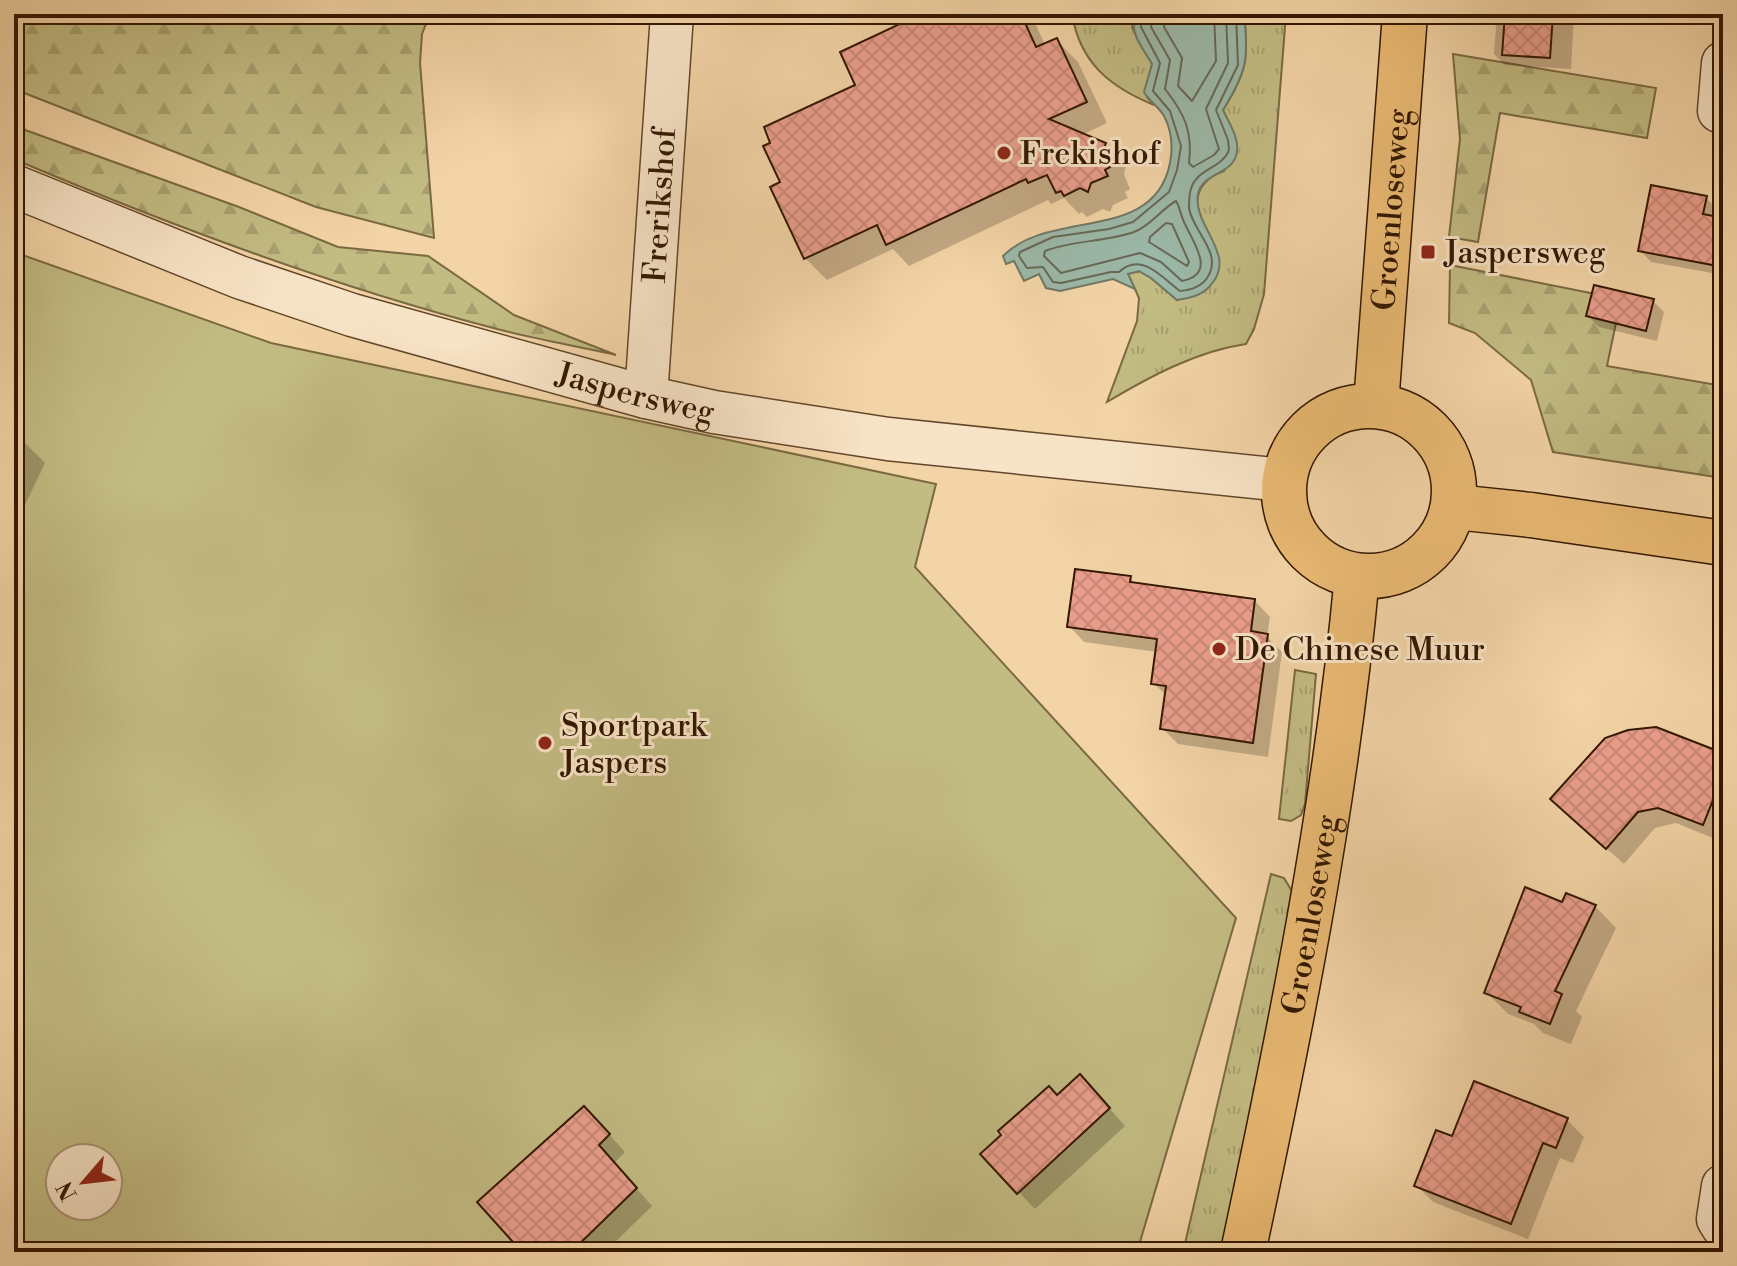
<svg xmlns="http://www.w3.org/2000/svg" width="1737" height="1266" font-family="'Libre Bodoni',serif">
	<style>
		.grass { fill: url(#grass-tufts); stroke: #7a6941; stroke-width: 2 }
		.forest { fill: url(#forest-firs); stroke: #7a6941; stroke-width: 2 }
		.pitch { fill: #c2bb82; stroke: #7a6941; stroke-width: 2; fill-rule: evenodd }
		.water { fill: #9bb8a8; stroke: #717865; stroke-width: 2 }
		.shadow { fill: #0003 }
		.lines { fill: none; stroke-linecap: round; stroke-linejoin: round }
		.shore { stroke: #676854; stroke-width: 2 }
		.building { fill: url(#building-cross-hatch); stroke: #331700; stroke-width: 2 }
		.minor-casing { stroke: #63462a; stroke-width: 45 }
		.major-casing { stroke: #331700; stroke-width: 47 }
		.minor { stroke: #f7e3c5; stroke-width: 42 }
		.major { stroke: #eaba73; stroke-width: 44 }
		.poi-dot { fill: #8f2418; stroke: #f7e3c5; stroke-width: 3 }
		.labels { text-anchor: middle; stroke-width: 6; stroke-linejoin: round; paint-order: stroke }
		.poi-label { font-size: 32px; fill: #331700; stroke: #f7e3c5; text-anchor: start }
		.street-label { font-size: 32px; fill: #331700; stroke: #f7e3c5 }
	</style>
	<defs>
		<pattern id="grass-tufts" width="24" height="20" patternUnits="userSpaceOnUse" patternTransform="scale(2)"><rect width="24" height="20" fill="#c2bb82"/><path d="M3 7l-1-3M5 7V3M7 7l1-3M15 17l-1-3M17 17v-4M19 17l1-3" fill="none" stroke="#a7a06e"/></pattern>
		<pattern id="forest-firs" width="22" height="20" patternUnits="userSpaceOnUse" patternTransform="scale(2)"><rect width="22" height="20" fill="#c2bb82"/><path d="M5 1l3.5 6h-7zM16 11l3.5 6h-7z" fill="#a7a06e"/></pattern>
		<pattern id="building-cross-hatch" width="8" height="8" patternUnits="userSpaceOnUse" patternTransform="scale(2)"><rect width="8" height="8" fill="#ea9e8c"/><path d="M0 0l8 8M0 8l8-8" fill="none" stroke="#c98777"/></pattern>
	</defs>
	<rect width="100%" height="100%" fill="#f3d4a6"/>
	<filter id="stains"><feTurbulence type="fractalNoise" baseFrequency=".0025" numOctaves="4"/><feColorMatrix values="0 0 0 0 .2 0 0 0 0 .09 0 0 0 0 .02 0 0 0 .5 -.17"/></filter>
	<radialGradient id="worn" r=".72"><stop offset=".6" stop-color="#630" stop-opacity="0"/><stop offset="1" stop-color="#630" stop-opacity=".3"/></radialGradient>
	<g class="grass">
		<path d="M1072,14h63l-3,13 20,37 -5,33 7,8c-44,-18 -74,-42 -82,-91z"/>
		<path d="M1244,14h42l-22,280 -10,35 -8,15c-49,7 -97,33 -139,58l30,-81 2,-23 -11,-24 11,-3 12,7 26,22 24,-84c-10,-21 2,-38 23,-45l11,-33 -12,-28c24,-38 26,-52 21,-96z"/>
		<path d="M1295,670l21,4 -11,130 -4,11 -10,6 -12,-2z"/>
		<path d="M1271,874l13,4 9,15 -68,359h-42z"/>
	</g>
	<g class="forest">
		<path d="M14,14h255l28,7 30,2 11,-9h92l-8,20 -2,29 14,175 -118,-31 -302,-118z"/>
		<path d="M1453,54l203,34 -9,50 -147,-25 -22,129 -29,-5 11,-98z"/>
		<path d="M14,126l225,81 99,40 90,9 86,59 102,40c-40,-9 -80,-16 -119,-26 -165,-43 -326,-103 -483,-170z"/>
		<path d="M1450,265l171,34 -14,67 116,20v92l-170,-26 -22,-72 -56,-47 -26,-10z"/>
	</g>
	<path class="pitch" d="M14,252l257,91 665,141 -21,83 321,351 -99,334h-1123zM60,1158h48v48h-48z"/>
	<path class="water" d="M1135,14h109c5,45 3,57 -21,96 5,11 16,27 14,41 -2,24 -34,20 -39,43 -6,32 41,61 12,92 -9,10 -20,12 -33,14l-26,-22 -12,-7 -11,3 7,15 -22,-10 -53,12 -14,-3 -7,-14 -15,7 -10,-20 -8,3 -3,-8c47,-48 151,-12 167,-93 3,-16 2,-32 -6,-47 -5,-9 -15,-15 -20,-24l8,-28c-10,-18 -22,-28 -17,-50z"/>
	<g class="shadow">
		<path d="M925,14h106l14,31 11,-5 22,22 29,61 -25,12 22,9 22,22 -2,8 6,15 -5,3 3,6 -15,7 -3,7 -7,-3 -16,8 -5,-5 -3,2 -15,-16 -13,6 -3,-4 -139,66 -16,-17 -66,31 -22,-22 -32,-114 85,-58z"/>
		<path d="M1497,14h77l-3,55 -66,-4 -11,-11z"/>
		<path d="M1706,198l11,11 -2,10 8,1v55l-72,-13 -11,-12z"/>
		<path d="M1653,301l11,11 -7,29 -58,-14 -11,-11z"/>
		<path d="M14,437l9,4 22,22 -31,65z"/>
		<path d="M1130,578l6,7 119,16 15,16 -3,20 15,15 -14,105 -90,-13 -16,-16 5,-32 -14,-13 4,-31 -73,-10 -15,-16z"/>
		<path d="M1723,755v78l-3,8 -44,-18 -21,5 -31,36 -54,-48z"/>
		<path d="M1563,905l32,1 21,22 -40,83 6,6 -11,27 -28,-11 -9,-9 -26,-10 -22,-22z"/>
		<path d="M1096,1093l29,33 -90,83 -52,-55 74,-57z"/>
		<path d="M1567,1120l17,17 -11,26 -13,-5 -32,81 -95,-37 -17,-17 37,-47z"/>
		<path d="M601,1125l24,27 -11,11 38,43 -47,46h-80z"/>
	</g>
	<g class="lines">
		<g class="shore">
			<path d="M1142,14l-1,13 19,36 -7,28 17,20 11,35 -4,24 -8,22 -36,30 -24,7 -56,8 -33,15 -1,4 8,12 16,-1 10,15 8,1 50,-11h8c23,-21 43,6 61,19 11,-1 21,-4 27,-13 17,-25 -15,-47 -18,-70 0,-5 0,-14 2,-19 6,-21 31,-20 38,-39l-1,-10 -12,-30 22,-45 -2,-51"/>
			<path d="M1153,14l-2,13 19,33 -5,29c19,24 28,42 24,74l4,4 21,-12 5,-6 -13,-40 22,-46 -2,-49"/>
			<path d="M1165,14l-1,13 18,31 -4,28 14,15 24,-40 -2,-47"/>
			<path d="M1176,201c4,6 5,16 9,23 9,20 32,50 -3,57l-21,-19 -21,-9 -79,20 -17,-17 1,-5c28,-11 61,-9 89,-19 17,-6 27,-23 42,-31z"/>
			<path d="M1166,223l6,1 17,38 -2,4 -38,-24 1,-5z"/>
		</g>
	</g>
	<g class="building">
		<path d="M921,14h100l15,33 21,-9 30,64 -38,17 57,24 -3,8 7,16 -5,3 3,6 -17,7 -3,9 -8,-4 -16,8 -3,-5 -5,2 -9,-18 -19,8 -2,-4 -140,66 -9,-20 -73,34 -34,-72 10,-5 -17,-36 7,-3 -6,-16 91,-42 -15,-33z"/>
		<path d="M1505,14h48l-3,44 -48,-3z"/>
		<path d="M1651,185l56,11 -4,18 20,4v49l-85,-16z"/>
		<path d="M1594,285l60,14 -8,32 -60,-15z"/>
		<path d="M1075,569l56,7 -1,6 125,17 -4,32 17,3 -15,109 -93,-14 6,-43 -15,-2 6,-45 -90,-12z"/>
		<path d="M1656,727l67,26v22l-20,50 -45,-17 -20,4 -32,37 -56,-50 55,-61 23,-8z"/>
		<path d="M1525,887l37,15 4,-9 30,12 -41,86 7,3 -12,30 -31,-12 2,-5 -37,-14z"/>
		<path d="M1080,1074l30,34 -93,86 -37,-40 21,-19 -3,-4 51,-45 8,9z"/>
		<path d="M1474,1081l94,37 -12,30 -13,-5 -32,81 -97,-38 22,-56 16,6z"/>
		<path d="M584,1106l26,28 -11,11 38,43 -66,64h-49l-45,-50z"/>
	</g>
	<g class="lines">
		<defs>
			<g id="minor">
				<path d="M1719,111l4,-48"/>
				<path id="s1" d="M14,186l225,91 113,38 294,82 68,15 174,27 395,41"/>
				<path id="s2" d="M646,397l26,-383"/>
				<path d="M1723,1186l-5,33 5,8"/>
			</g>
			<g id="major">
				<path id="s3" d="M1376,405l29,-391"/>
				<circle cx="1369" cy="491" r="85"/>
				<path d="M1455,507l76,8 192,28"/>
				<path id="s4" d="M1243,1252c48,-224 93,-448 114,-676"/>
			</g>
		</defs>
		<use href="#minor" class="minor-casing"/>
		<use href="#major" class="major-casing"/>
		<use href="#minor" class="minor"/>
		<use href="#major" class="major"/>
	</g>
	<g class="poi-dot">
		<circle cx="1004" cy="153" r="8"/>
		<rect x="1420" y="244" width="16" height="16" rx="4"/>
		<circle cx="1219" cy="649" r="8"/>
		<circle cx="545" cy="743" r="8"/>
	</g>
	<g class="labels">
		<g class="poi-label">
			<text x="1020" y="164">Frekishof</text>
			<text x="1444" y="263">Jaspersweg</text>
			<text x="1235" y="660">De Chinese Muur</text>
			<text x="561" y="736">Sportpark<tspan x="561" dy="37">Jaspers</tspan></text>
		</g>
		<g class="street-label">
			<text dy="11" stroke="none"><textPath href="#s2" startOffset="192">Frerikshof</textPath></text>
			<text dy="11" stroke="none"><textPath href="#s3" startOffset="196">Groenloseweg</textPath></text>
			<text dy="11" stroke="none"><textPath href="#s1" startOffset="656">Jaspersweg</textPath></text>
			<text dy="11" stroke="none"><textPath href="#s4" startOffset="344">Groenloseweg</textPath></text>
		</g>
	</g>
	<rect width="1737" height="1266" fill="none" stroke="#f3d4a6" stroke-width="48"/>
	<rect x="16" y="16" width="1705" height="1234" fill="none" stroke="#331700" stroke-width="4"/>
	<rect x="24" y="24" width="1689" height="1218" fill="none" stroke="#331700" stroke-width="2"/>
	<g transform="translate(84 1182) rotate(242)"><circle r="38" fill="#f7e3c5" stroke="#a99176" stroke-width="2"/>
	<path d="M0-6L14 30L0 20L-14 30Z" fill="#8f2418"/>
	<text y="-12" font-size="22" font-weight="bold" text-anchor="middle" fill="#331700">N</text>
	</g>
	<rect width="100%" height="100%" filter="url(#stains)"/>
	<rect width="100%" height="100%" fill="url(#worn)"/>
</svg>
